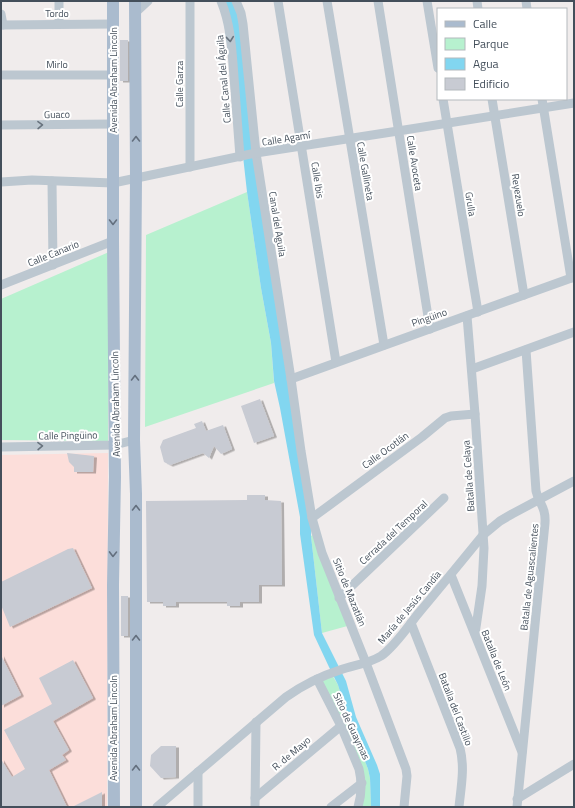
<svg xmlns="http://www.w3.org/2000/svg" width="575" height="808" font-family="'Titillium Web',sans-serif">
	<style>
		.medical { fill: #fcdeda }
		.green { fill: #b7f1cf }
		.water { fill: #82d6f0 }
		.building { fill: #c8cbd3; filter: url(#shadow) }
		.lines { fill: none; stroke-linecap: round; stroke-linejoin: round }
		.minor { stroke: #bcc7d0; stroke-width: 9 }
		.major { stroke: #aabbce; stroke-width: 12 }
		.oneway { stroke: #68737e }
		.oneway2 { stroke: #636f7e }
		.labels { text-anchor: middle; stroke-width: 4; stroke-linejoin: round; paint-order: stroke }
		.street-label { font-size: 10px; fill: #444f5b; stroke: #fff }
	</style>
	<defs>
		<filter id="shadow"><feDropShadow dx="3" dy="1.5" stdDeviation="0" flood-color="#0004"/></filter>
	</defs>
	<rect width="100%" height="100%" fill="#f0ecec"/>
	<path class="medical" d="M108,453l-1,354h-106v-352z"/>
	<g class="green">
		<path d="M247,192l14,96 10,55 3,40 -129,44 1,-192z"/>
		<path d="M109,252l-1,189 -107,-1v-141z"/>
		<path d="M316,533l35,92 -29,8 -11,-97z"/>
		<path d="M331,673l7,12 11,35 19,49 2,9 1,29h-13l3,-31 -44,-97z"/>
	</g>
	<path class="water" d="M221,1h15l17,126 59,391 -1,18 11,97 24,48 10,36 21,48 3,9v33h-9l-1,-29 -2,-9 -19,-49 -11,-35 -9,-18 -15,-32 -14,-101v-17l-20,-109 -6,-27 -3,-38 -10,-55 -14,-96 -4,-36z"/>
	<g class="building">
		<rect x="120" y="40" width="8" height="41"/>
		<path d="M260,399l14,37 -20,7 -13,-37z"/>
		<path d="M202,421l4,10 17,-6 9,24 -11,5 -7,-8 -5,12 -6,-5 -33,12 -6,-3 -4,-15 3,-7 33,-12 -2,-4z"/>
		<path d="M67,453l27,3 -1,16h-19v-5l-5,-5z"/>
		<path d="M247,495h18v5l16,1 1,84h-23v17h-19v4h-13v-4h-51v4h-13v-4h-16l-1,-101 101,-1z"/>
		<path d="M73,548l19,40 -82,39 -9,-22v-23l67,-33z"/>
		<rect x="121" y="596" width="7" height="40"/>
		<path d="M1,655l20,40 -20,11z"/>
		<path d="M73,660l20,38 -40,23 16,29 -7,5 4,5 -17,10 18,37h-66v-48l11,18 13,-8 -21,-39 48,-26 -13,-26z"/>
		<path d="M161,746h15v31l-15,1 -11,-12 1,-11z"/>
		<path d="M102,792v15h-30z"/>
	</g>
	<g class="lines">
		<g class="minor">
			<path d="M59,1v23"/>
			<path d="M190,1v166"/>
			<path d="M221,1c10,24 11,50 13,76 2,26 4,53 6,80"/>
			<path d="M236,1l5,12 2,11 13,129 35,226 10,72 11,67 10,35 44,110 40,106 1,7 -3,31"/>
			<path d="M278,1l58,361"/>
			<path d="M327,1l57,344"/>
			<path d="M378,1l52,328"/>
			<path d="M427,1l11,67"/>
			<path d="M477,1l1,8"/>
			<path d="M526,1l1,8"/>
			<path d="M135,13l13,-12"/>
			<path d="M1,14l2,11"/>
			<path d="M1,25l112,-1"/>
			<path d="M1,75h111"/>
			<path d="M443,99l35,213"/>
			<path d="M492,99l32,196"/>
			<path d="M542,99l29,179"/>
			<path d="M1,125l112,-1"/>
			<path d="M52,181l1,84"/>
			<path d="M1,182l31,-2 81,3 143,-30 142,-22 176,-28"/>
			<path d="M1,285l112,-44"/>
			<path d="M467,316l8,98 9,134 -2,38 -7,48"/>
			<path d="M472,369l102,-37"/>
			<path d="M291,379l283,-102"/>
			<path d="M1,447l114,-2 19,-5"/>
			<path d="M312,518l110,-81 23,-19 6,-2 24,-2"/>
			<path d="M451,575l71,177"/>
			<path d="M339,598l105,-100"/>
			<path d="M411,623l49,125c5,20 1,39 -1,59"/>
			<path d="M317,679l24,47 18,43c3,13 3,25 -1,38"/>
			<path d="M255,798l86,-72"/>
			<path d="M517,799l57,-35"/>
			<path d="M157,807l129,-110c17,-12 35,-21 54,-27 14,-5 28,-6 41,-14 13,-9 26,-28 36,-41 22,-26 44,-53 66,-80l17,-14 12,-7 62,-33"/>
			<path d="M198,807v-35"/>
			<path d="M255,807l1,-85"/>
			<path d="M331,807l31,-24"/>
			<path d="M517,807l28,-284c1,-16 -6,-19 -9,-32l-10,-141"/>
		</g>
		<g class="major">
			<path d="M113,1v240l2,236 -2,108 1,222"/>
			<path d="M135,1l1,177 -2,262 2,54v313"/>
		</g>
	</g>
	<defs><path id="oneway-chevron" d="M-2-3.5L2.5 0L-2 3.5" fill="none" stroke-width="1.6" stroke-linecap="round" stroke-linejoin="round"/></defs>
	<g class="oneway">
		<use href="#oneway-chevron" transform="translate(230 39) rotate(84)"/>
		<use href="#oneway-chevron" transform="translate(40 125) rotate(-1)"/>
		<use href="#oneway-chevron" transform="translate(40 446) rotate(-1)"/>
	</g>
	<g class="oneway2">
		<use href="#oneway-chevron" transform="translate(136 139) rotate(-90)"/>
		<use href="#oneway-chevron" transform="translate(113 222) rotate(90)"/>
		<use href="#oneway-chevron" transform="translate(135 378) rotate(-90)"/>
		<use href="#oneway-chevron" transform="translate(136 508) rotate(-90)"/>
		<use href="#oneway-chevron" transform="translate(113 554) rotate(91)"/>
		<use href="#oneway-chevron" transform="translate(136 638) rotate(-90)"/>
		<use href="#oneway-chevron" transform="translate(136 768) rotate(-90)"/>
	</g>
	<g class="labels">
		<g class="street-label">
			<text x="57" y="17">Tordo</text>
			<text x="57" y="68">Mirlo</text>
			<text transform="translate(223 79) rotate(-95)" y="4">Calle Canal del Águila</text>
			<text transform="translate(113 80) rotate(-90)" y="4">Avenida Abraham Lincoln</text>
			<text transform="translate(179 84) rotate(-90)" y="4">Calle Garza</text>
			<text transform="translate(57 114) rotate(-1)" y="4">Guaco</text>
			<text transform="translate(286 138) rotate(-9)" y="4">Calle Agamí</text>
			<text transform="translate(415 163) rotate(81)" y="4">Calle Avoceta</text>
			<text transform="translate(366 171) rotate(80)" y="4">Calle Gallineta</text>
			<text transform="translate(318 180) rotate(81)" y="4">Calle Ibis</text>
			<text transform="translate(519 195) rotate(81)" y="4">Reyezuelo</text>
			<text transform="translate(471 204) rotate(81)" y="4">Grulla</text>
			<text transform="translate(278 224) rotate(81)" y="4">Canal del Aguila</text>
			<text transform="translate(53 253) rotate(-22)" y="4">Calle Canario</text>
			<text transform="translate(429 317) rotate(-19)" y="4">Pingüino</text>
			<text transform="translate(115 404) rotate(-91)" y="4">Avenida Abraham Lincoln</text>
			<text transform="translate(68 435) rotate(-1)" y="4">Calle Pingüino</text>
			<text transform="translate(385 450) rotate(-36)" y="4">Calle Ocotlán</text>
			<text transform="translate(468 476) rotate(-94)" y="4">Batalla de Celaya</text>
			<text transform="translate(393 532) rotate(-43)" y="4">Cerrada del Temporal</text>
			<text transform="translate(529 577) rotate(-84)" y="4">Batalla de Aguascalientes</text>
			<text transform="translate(350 592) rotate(68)" y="4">Sitio de Mazatlán</text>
			<text transform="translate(409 607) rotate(-50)" y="4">María de Jesús Candía</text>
			<text transform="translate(497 660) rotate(68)" y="4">Batalla de León</text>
			<text transform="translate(456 709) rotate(69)" y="4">Batalla del Castillo</text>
			<text transform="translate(352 726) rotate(65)" y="4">Sitio de Guaymas</text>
			<text transform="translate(113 728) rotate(-90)" y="4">Avenida Abraham Lincoln</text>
			<text transform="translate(291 753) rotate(-40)" y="4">R. de Mayo</text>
		</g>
	</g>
	<rect width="575" height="808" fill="none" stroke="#444f5b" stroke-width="4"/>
	<rect x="437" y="8" width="130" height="92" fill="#ffffff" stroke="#b4b9bd"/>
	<rect x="445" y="21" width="20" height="6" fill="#aabbce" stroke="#b4b9bd"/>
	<text x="473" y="28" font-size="12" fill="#444f5b">Calle</text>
	<rect x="445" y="38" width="20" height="12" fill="#b7f1cf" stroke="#b4b9bd"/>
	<text x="473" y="48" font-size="12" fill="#444f5b">Parque</text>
	<rect x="445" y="58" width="20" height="12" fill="#82d6f0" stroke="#b4b9bd"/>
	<text x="473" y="68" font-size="12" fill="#444f5b">Agua</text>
	<rect x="445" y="78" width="20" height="12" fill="#c8cbd3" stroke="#b4b9bd"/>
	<text x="473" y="88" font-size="12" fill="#444f5b">Edificio</text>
</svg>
